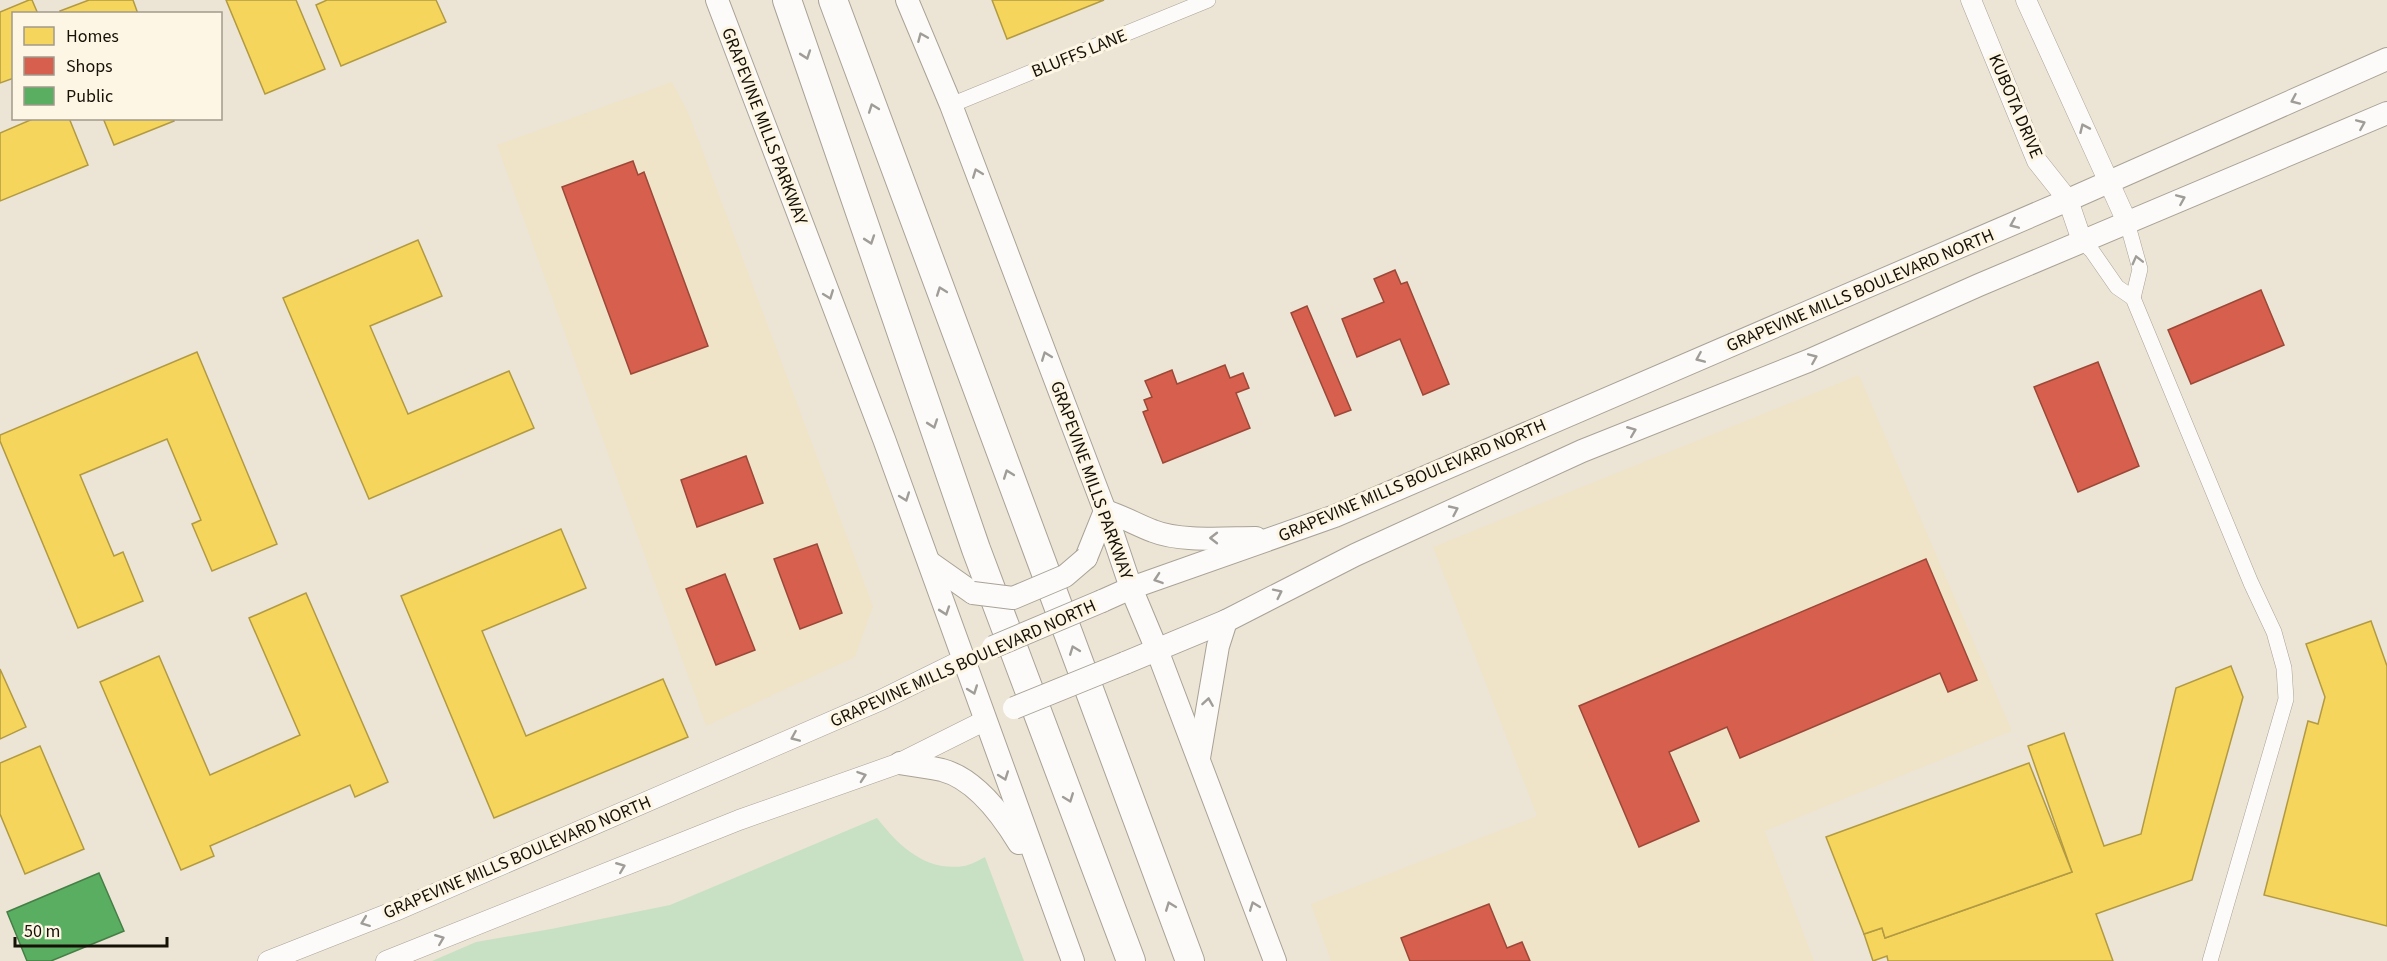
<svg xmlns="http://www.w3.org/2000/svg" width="2387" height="961" font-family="'Source Sans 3',sans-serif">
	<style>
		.built { fill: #efe3c8 }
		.green { fill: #c8e1c4 }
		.homes { fill: #f6d55c; stroke: #b29a42; stroke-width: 1.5 }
		.shops { fill: #d6604d; stroke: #9c4838; stroke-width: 1.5 }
		.public { fill: #5aae61; stroke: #457f46; stroke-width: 1.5 }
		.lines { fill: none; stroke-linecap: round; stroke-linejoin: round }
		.minor-casing { stroke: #a8a296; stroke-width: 16 }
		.tertiary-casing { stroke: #a8a296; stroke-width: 21 }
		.secondary-casing { stroke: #a8a296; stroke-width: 24 }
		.motorway-casing { stroke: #a8a296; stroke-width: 30 }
		.minor { stroke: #fcfbf9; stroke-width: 15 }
		.tertiary { stroke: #fcfbf9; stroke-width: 20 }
		.secondary { stroke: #fcfbf9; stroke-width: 22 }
		.motorway { stroke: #fcfbf9; stroke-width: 28 }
		.secondary-bridge-casing { stroke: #a8a296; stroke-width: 24; stroke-linecap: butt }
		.secondary-bridge { stroke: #fcfbf9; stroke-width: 22 }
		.oneway { stroke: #a09d98 }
		.labels { text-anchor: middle; stroke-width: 6; stroke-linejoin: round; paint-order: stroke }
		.street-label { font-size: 18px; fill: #151107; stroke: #fef6e5 }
	</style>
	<rect width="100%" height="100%" fill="#ece5d5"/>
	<g class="built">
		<path d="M672,82l16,30 185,494 -18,51 -149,69 -209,-581z"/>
		<path d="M1859,375l153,356 -247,100 49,130h-483l-20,-57 226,-88 -104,-269z"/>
	</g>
	<path class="green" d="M877,818c21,27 48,54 87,48 7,-1 15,-6 21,-9l39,104h-592l44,-19 75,-13 119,-24z"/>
	<g class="homes">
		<path d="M29,0h3l6,14h-24v64l-14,5v-71z"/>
		<path d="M89,0h44l5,14h-77l-1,-3z"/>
		<path d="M226,0h70l29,69 -60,25z"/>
		<path d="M327,0h109l10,22 -105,44 -25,-61z"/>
		<path d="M992,0h112l-97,39z"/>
		<path d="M35,118h34l19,47 -88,36v-68z"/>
		<path d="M103,118h70l1,3 -60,24z"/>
		<path d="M418,240l24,56 -72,30 38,88 101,-43 25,57 -165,71 -86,-201z"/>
		<path d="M197,352l80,192 -65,27 -20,-47 9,-4 -34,-81 -87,36 34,81 9,-4 20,49 -65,27 -78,-187v-6z"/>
		<path d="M561,529l25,59 -104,43 44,105 137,-57 25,58 -194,81 -93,-222z"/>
		<path d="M306,593l82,189 -33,15 -5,-12 -140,61 4,10 -33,14 -81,-188 59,-26 51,119 90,-40 -51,-117z"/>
		<path d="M2371,621l16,45v260l-123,-31 44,-174 10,3 7,-27 -19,-53z"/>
		<path d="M2231,666l12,31 -51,183 -96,34 17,47h-225l-1,-5 -14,5 -9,-27 18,-6 3,10 187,-66 -44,-126 36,-13 40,113 37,-12 35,-146z"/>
		<path d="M0,669l26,58 -26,12z"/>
		<path d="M40,746l44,103 -59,25 -25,-60v-51z"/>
		<path d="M2029,763l43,109 -187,66 -3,-10 -18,6 -38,-97z"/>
	</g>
	<g class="shops">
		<path d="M633,161l5,14 6,-3 64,174 -77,28 -69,-187z"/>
		<path d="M1395,270l6,14 6,-2 42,102 -26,11 -23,-56 -43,18 -15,-38 42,-17 -10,-23z"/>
		<path d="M2261,290l23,55 -93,39 -23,-54z"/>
		<path d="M1307,306l44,104 -16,6 -44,-103z"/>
		<path d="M2098,362l41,104 -61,26 -44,-105z"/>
		<path d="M1225,365l5,13 13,-5 6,15 -13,5 14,35 -87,35 -20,-51 5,-2 -4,-10 8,-3 -7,-16 27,-11 5,14z"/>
		<path d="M746,456l17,47 -66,24 -16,-47z"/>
		<path d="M817,544l25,69 -42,16 -26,-70z"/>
		<path d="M1926,559l51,121 -29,12 -8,-19 -200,85 -13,-31 -58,25 30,69 -60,26 -60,-141z"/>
		<path d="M725,574l30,76 -39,15 -30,-76z"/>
		<path d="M1489,904l18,44 15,-6 8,19h-120l-9,-23z"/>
	</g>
	<path class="public" d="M99,873l25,58 -73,30h-24l-20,-49z"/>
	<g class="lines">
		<defs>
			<g id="minor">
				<path d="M951,105l257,-105"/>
				<path d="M2127,222l13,47 -7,29"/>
				<path d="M2082,241l10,10 25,36 16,11 118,285 23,49 10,36 2,31 -76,262"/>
			</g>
			<g id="tertiary">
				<path d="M1971,0l66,161 31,39 14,41"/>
				<path d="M2026,0l101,222"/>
				<path d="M268,961l127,-50 486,-211 81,-40"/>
				<path d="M386,961l353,-141 161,-57 84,-42"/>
			</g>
			<g id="secondary">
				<path d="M717,0l167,439 189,522"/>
				<path d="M907,0l44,105 154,406 26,77 26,62 118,311"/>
				<path d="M1086,558l19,-47c17,5 32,14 48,20 27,11 73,7 103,7"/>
				<path d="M929,562l44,31"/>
				<path d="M1102,601l29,-13 204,-72 733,-316 319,-141"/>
				<path d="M1125,663l101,-42 129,-66 227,-104 226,-90 171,-76 408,-172"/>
				<path d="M1199,758l19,-112 8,-25"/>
				<path d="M900,763c14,2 28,4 42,7 34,9 60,45 77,73"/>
			</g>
			<g id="motorway">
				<path d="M787,0l189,549 155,412"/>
				<path d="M833,0l357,961"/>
			</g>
		</defs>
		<use href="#minor" class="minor-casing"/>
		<use href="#tertiary" class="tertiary-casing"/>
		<use href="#secondary" class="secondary-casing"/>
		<use href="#motorway" class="motorway-casing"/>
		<use href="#minor" class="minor"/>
		<use href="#tertiary" class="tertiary"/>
		<use href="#secondary" class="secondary"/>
		<use href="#motorway" class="motorway"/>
		<defs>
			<g id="secondary-bridge">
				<path d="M973,593l40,5 52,-22 21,-18"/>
				<path d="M993,647l109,-46"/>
				<path d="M1014,708l111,-45"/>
			</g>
		</defs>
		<use href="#secondary-bridge" class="secondary-bridge-casing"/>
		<use href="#secondary-bridge" class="secondary-bridge"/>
	</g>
	<defs><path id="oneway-chevron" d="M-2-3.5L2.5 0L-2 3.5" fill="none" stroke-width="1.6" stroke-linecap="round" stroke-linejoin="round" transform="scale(1.5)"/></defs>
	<g class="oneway">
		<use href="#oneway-chevron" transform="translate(922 37) rotate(-113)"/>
		<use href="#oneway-chevron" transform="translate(806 55) rotate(71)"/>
		<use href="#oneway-chevron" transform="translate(2295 100) rotate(156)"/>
		<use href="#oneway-chevron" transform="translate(873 108) rotate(-110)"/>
		<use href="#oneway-chevron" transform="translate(2361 124) rotate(-23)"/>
		<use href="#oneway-chevron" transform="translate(2084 128) rotate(-114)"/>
		<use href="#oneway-chevron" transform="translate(977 173) rotate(-111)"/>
		<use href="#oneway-chevron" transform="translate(2181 199) rotate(-23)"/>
		<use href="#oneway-chevron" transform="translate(2014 224) rotate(157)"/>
		<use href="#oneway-chevron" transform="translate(870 240) rotate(71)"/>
		<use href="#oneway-chevron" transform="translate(2137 260) rotate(-104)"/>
		<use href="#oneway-chevron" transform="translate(941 291) rotate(-110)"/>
		<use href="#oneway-chevron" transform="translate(829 295) rotate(69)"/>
		<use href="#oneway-chevron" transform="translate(1046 356) rotate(-111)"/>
		<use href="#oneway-chevron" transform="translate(1700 358) rotate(157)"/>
		<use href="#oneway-chevron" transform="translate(1813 358) rotate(-23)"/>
		<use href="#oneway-chevron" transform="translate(933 424) rotate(71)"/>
		<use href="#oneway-chevron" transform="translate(1632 431) rotate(-22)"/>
		<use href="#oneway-chevron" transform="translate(1008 474) rotate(-110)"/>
		<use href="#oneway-chevron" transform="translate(905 497) rotate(70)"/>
		<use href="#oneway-chevron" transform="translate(1454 510) rotate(-25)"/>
		<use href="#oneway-chevron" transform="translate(1214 538) rotate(-180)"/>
		<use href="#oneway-chevron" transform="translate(1158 579) rotate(161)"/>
		<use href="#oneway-chevron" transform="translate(1278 593) rotate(-26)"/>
		<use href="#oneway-chevron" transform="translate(945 611) rotate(71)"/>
		<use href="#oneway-chevron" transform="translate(1074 650) rotate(-111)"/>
		<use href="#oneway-chevron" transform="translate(973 690) rotate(70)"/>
		<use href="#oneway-chevron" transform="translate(1208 702) rotate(-81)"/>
		<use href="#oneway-chevron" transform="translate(795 737) rotate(157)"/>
		<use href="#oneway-chevron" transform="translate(862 776) rotate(-19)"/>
		<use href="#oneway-chevron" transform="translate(1004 776) rotate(70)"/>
		<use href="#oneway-chevron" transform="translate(1069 798) rotate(69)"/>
		<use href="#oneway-chevron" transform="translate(621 867) rotate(-22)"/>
		<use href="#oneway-chevron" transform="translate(1170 906) rotate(-111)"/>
		<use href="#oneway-chevron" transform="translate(1254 906) rotate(-111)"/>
		<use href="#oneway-chevron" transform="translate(365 922) rotate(159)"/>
		<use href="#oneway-chevron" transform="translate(440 939) rotate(-22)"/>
	</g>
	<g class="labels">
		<g class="street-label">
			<text transform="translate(1079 53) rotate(-22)" y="6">BLUFFS LANE</text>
			<text transform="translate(2016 106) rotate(67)" y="6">KUBOTA DRIVE</text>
			<text transform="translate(765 126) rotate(69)" y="6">GRAPEVINE MILLS PARKWAY</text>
			<text transform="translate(1860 290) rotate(-23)" y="6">GRAPEVINE MILLS BOULEVARD NORTH</text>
			<text transform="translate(1092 480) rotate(70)" y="6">GRAPEVINE MILLS PARKWAY</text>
			<text transform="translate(1412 480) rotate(-23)" y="6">GRAPEVINE MILLS BOULEVARD NORTH</text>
			<text transform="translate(963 663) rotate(-24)" y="6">GRAPEVINE MILLS BOULEVARD NORTH</text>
			<text transform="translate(517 857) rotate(-23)" y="6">GRAPEVINE MILLS BOULEVARD NORTH</text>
		</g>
	</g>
	<rect x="12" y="12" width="210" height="108" fill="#fef6e5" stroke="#a19a8c" stroke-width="1.5"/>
	<rect x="24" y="27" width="30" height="18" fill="#f6d55c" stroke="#a19a8c" stroke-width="1.5"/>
	<text x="66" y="42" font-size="18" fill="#151107">Homes</text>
	<rect x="24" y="57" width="30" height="18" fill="#d6604d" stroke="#a19a8c" stroke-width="1.5"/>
	<text x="66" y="72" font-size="18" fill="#151107">Shops</text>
	<rect x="24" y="87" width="30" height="18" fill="#5aae61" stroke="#a19a8c" stroke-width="1.5"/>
	<text x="66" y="102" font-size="18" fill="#151107">Public</text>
	<path d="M15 937v9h152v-9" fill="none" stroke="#151107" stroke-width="3"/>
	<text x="24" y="937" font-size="18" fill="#151107" stroke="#fef6e5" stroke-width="4.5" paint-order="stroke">50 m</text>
</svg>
